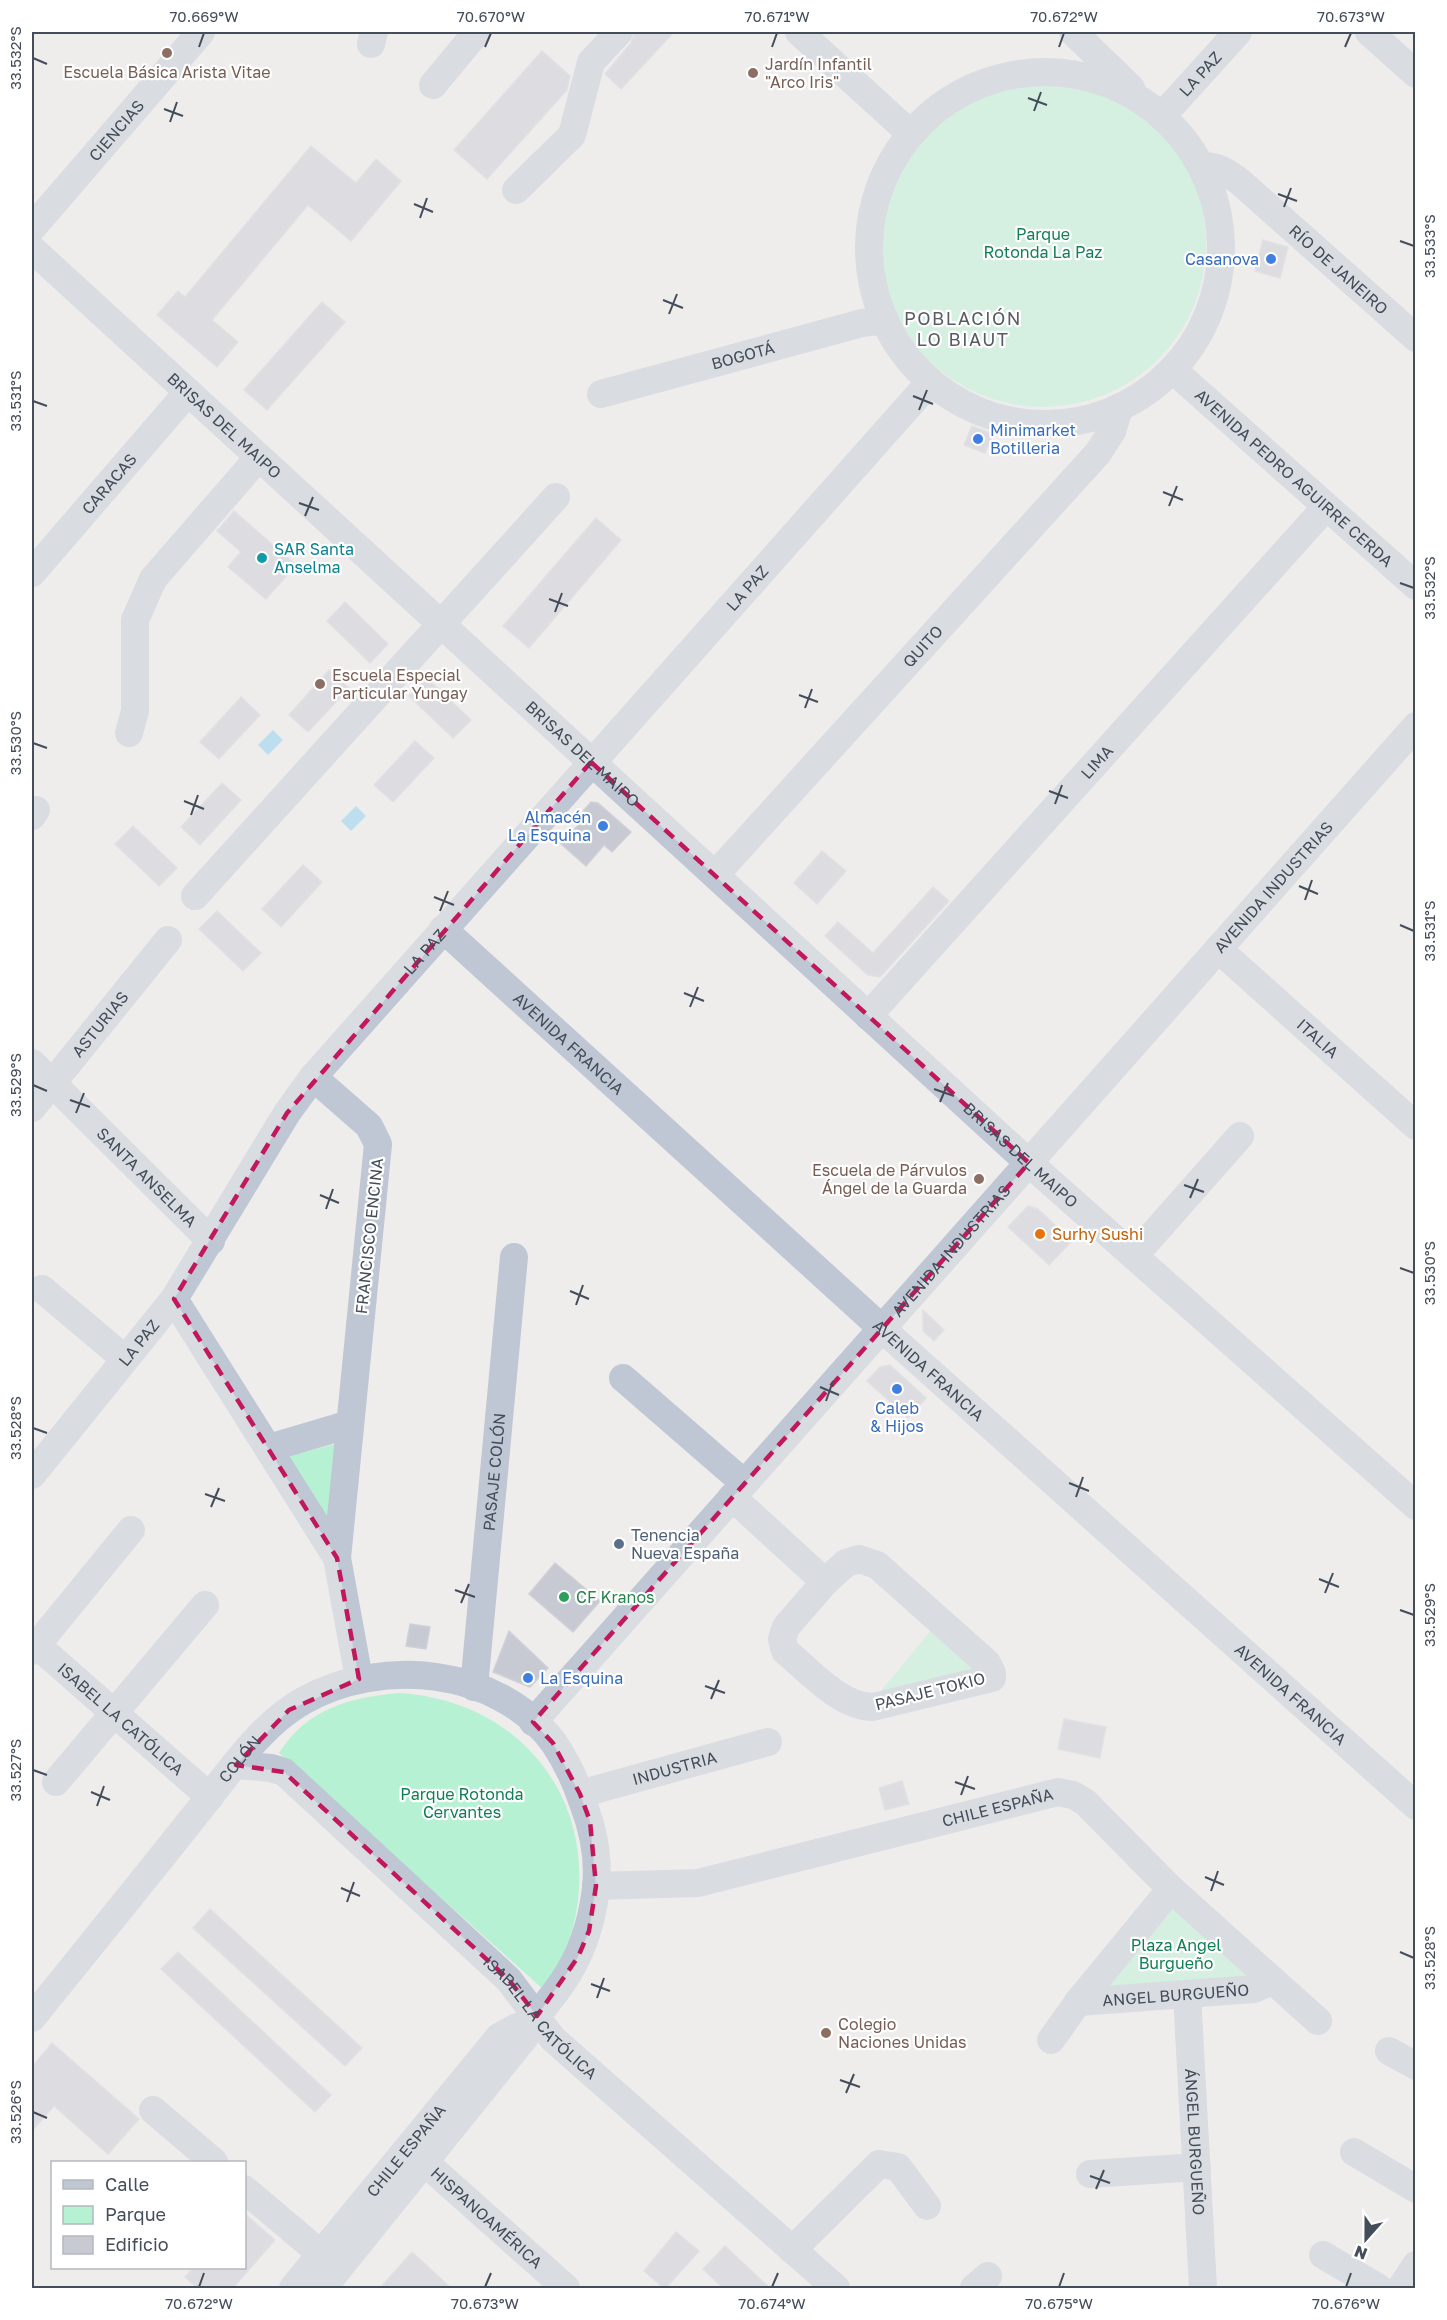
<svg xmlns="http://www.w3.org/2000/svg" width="1447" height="2320" font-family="'Golos Text',sans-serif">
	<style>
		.green { fill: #b7f1d3 }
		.water { fill: #81cdf0 }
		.building { fill: #c8cad3; stroke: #d0d1d8; stroke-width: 1.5 }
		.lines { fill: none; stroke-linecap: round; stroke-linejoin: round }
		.minor { stroke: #bec7d3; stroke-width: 28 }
		.marked { fill: none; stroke: #c2185b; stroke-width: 4.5; stroke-dasharray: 12 8; stroke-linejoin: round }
		.ticks { fill: none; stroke: #444d5a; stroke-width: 2 }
		.education-dot { fill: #8d6e63; stroke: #fff; stroke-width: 2 }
		.shop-dot { fill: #3f7fe0; stroke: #fff; stroke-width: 2 }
		.culture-dot { fill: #0f9aa8; stroke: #fff; stroke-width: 2 }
		.food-dot { fill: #e8710a; stroke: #fff; stroke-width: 2 }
		.service-dot { fill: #5c6f8a; stroke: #fff; stroke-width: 2 }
		.leisure-dot { fill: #2e9e5b; stroke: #fff; stroke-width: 2 }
		.labels { text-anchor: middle; stroke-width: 4.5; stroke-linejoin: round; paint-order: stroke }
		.education-label { font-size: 16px; fill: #785e54; stroke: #fff; text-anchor: start }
		.street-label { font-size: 16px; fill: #444d5a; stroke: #fff }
		.park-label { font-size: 16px; fill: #117f54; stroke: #fff }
		.shop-label { font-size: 16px; fill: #366cbe; stroke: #fff; text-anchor: end }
		.culture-label { font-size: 16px; fill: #0d838f; stroke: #fff; text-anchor: start }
		.food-label { font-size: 16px; fill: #c56008; stroke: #fff; text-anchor: start }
		.service-label { font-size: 16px; fill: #4e5e75; stroke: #fff; text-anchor: start }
		.leisure-label { font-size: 16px; fill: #27864d; stroke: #fff; text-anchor: start }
		.neighbourhood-label { font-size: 18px; letter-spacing: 1.5px; fill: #595c62; stroke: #fff }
		.neatline { fill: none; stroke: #444d5a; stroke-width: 2 }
		.ticks-label { font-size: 15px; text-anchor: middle; fill: #444d5a }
	</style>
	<rect width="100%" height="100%" fill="#efecec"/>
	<g class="green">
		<circle cx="1043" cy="244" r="163"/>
		<path d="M342,1442l-9,96 -49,-80z"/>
		<path d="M933,1628l47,43 -103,25z"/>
		<path d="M398,1693c126,7 205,112 175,235 -6,22 -18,42 -29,62l-265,-237c28,-44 69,-55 119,-60z"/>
		<path d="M1177,1907l70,61 -4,18 -136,9 -2,-16 62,-71z"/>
	</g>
	<g class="water">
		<path d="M273,730l10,10 -15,15 -10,-10z"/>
		<path d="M356,806l10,10 -15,15 -10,-10z"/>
	</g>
	<g class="building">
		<path d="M635,32h39l-53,57 -16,-15 26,-31z"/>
		<path d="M542,51l28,25 -3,14 -80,89 -33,-29z"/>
		<path d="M311,146l45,37 20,-24 25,22 -50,60 -43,-36 -96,115 26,22 -21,25 -60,-52 21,-24 7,6z"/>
		<path d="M1263,240l25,7 -8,31 -25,-7z"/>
		<path d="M322,302l23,20 -78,88 -23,-20z"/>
		<path d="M972,426l21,8 -8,19 -21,-8z"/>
		<path d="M234,511l62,54 -30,34 -38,-32 13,-15 -24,-21z"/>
		<path d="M596,518l25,22 -92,108 -26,-22z"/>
		<path d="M345,602l43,42 -18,19 -43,-42z"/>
		<path d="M329,670l20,18 -41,44 -19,-17z"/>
		<path d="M427,678l44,42 -18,18 -44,-42z"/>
		<path d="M241,697l19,18 -41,44 -19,-17z"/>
		<path d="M415,741l19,17 -41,44 -19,-17z"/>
		<path d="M222,783l19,17 -41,45 -19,-18z"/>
		<path d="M591,802l7,1 33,29 -19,20 -8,-7 -18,21 -25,-22 19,-21 -4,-4z"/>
		<path d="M133,826l44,42 -18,18 -44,-42z"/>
		<path d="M822,851l24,20 -29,33 -23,-21z"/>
		<path d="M303,865l19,17 -41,45 -19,-18z"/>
		<path d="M933,887l16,14 -69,76 -12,-2 -43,-39 13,-14 35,31z"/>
		<path d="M217,911l44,42 -18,18 -44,-42z"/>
		<path d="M1028,1206l10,3 34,32 -23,24 -41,-38z"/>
		<path d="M923,1310l21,20 -10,11 -11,-10z"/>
		<path d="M890,1365l36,33 -18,20 -41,-37 13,-14z"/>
		<path d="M555,1563l45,38 -27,31 -44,-38z"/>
		<path d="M410,1624l20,3 -4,22 -20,-3z"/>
		<path d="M509,1631l39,37 -18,19 -37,-15z"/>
		<path d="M1064,1719l42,8 -6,31 -42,-9z"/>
		<path d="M902,1781l7,23 -24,6 -6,-22z"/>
		<path d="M210,1909l152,139 -17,18 -152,-138z"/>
		<path d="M178,1952l153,143 -16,17 -154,-143z"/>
		<path d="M52,2043l87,76 -31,35 -54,-48 -22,25v-64z"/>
		<path d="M244,2213l31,27 -43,49h-34l-13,-12 8,-9h51z"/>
		<path d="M676,2232l23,19 -34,38 -21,-18z"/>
		<path d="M725,2246l46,43h-47l-21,-20z"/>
		<path d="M412,2252l40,37h-73z"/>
	</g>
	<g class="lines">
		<g class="minor">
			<path d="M799,32l112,102"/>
			<path d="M1073,32l58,56"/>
			<path d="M1369,32l47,42"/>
			<path d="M371,44l3,-12"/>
			<circle cx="1045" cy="248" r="176"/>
			<path d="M433,85l44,-53"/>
			<path id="s1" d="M1162,116l76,-84"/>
			<path id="s2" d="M1202,167c14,-3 26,6 37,14l177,157"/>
			<path d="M516,190l56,-55 19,-73 28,-30"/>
			<path id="s3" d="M32,228l169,-196"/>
			<path id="s4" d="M32,249l997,914 387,343"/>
			<path id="s5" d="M1173,370l243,216"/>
			<path id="s6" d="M601,394l261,-71 23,-3"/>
			<path id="s7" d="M32,573l156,-181"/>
			<path d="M129,733l6,-22v-91l18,-41 106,-122"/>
			<path d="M32,816l4,-6"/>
			<path id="s8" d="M715,875l383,-422 14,-22 7,-22"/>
			<path d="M195,896l361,-399"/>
			<path id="s9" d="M443,929l456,415 517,462"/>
			<path id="s10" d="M1218,949l198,177"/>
			<path id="s11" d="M868,1016l458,-509"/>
			<path id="s12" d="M32,1063l179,178"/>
			<path d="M313,1077l56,49 9,18 -41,414 22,121"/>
			<path id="s13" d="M32,1108l136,-168"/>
			<path d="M1134,1256l106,-120"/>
			<path d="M42,1289l83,70"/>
			<path d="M174,1299l163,259"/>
			<path d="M623,1378l121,105"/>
			<path d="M269,1448l81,-24"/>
			<path id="s14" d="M32,1475l142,-176 113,-186 26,-36 617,-695"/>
			<path d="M732,1497l93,85"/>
			<path d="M859,1559l18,6 110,98 5,10v5l-119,29c-33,0 -63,-36 -88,-56l-3,-12 4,-12 39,-45 21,-19z"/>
			<path id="s15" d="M32,1641l178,156"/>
			<path d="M32,1651l99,-121"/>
			<path id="s16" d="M474,1687l40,-430"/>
			<path id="s17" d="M533,1722l883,-996"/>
			<path id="s18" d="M236,1765l35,3 13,4 225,208 44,59 283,249"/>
			<path d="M56,1782l149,-177"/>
			<path id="s19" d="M580,1794l188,-52"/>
			<path id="s20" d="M596,1886l102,-3 360,-91 15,3 12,7 86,87 147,132"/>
			<path id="s21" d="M1187,1995l16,293"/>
			<path id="s22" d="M1078,2002l176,-13 18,-8"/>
			<path id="s23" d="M32,2018c53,-66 107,-132 160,-199 33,-40 65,-92 111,-118 78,-44 195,-34 251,42 12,18 22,39 29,60 10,26 16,57 13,85 -4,35 -14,66 -34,95 -12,18 -29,34 -37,54l-202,251"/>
			<path d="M1051,2040l27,-38 93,-113"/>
			<path d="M1389,2051l27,15"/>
			<path d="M153,2110l61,52"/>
			<path id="s24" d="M412,2151l154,137"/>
			<path d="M1354,2152l62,37"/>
			<path d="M1090,2174l107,-7"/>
			<path d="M244,2189l77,65"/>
			<path d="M792,2250l87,-86 19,3 29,39"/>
			<path d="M1323,2255l56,33"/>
			<path id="s25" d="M293,2288l206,-251 18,-10 13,-2"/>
			<path d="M974,2288l14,-12"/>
			<path d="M1401,2288l15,-23"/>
		</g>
	</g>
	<path d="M0 0H1447V2320H0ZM591,762l438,401 -496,559 20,21 27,51 10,27 6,65 -7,45 -11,26 -41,59 -28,-36 -225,-208 -48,-7 53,-55 70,-31 -22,-121 -163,-259 113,-186z" fill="#efecec" fill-opacity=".55" fill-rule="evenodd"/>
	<path class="marked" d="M591,762l438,401 -496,559 20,21 27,51 10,27 6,65 -7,45 -11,26 -41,59 -28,-36 -225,-208 -48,-7 53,-55 70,-31 -22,-121 -163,-259 113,-186z"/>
	<path class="ticks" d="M199,47l5,-14M485,47l6,-14M772,47l5,-14M1059,47l5,-14M1345,47l6,-14M33,58l14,6M1028,98l19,7M164,109l19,7M1034,111l7,-19M170,122l7,-20M1278,194l19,7M414,204l19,8M1284,207l7,-19M420,218l7,-20M1400,241l14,5M663,300l20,8M669,314l8,-20M913,396l20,8M33,401l14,5M919,410l8,-20M1163,492l20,8M299,503l20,7M1169,506l8,-20M305,516l8,-19M1400,583l14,5M549,599l19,7M555,612l7,-19M799,695l19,7M805,708l7,-19M33,743l14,5M1049,791l19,7M184,801l20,8M1055,804l7,-19M191,815l7,-20M1299,886l19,8M434,897l20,8M1305,900l7,-20M440,911l8,-20M1400,925l14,6M684,993l20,8M690,1007l8,-20M33,1085l14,6M934,1089l20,7M70,1100l20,7M940,1102l8,-19M76,1113l8,-20M1184,1185l20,7M320,1195l19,8M1190,1198l8,-19M326,1209l7,-20M1400,1268l14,5M570,1291l19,8M576,1305l7,-20M820,1387l19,8M826,1401l7,-20M33,1428l14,5M1069,1483l20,8M205,1494l20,7M1076,1497l7,-20M211,1507l8,-19M1319,1579l20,8M455,1590l20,7M1325,1593l8,-20M461,1603l8,-19M1400,1610l14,5M705,1686l20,7M711,1699l8,-19M33,1770l14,5M955,1782l20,7M91,1792l19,8M961,1795l7,-19M97,1806l7,-20M1205,1877l19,8M341,1888l19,8M1211,1891l7,-20M347,1902l7,-20M1400,1952l14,6M591,1984l19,7M597,1998l7,-20M840,2080l20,7M846,2093l8,-19M33,2112l14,6M1090,2176l20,7M1096,2189l8,-19M199,2287l5,-14M485,2287l6,-14M772,2287l6,-14M1059,2287l5,-14M1346,2287l5,-14"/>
	<g class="education-dot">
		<circle cx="167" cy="53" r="6"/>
		<circle cx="753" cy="73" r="6"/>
		<circle cx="320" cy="684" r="6"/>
		<circle cx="979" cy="1179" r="6"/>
		<circle cx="826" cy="2033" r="6"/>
	</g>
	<g class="shop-dot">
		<circle cx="1271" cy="259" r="6"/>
		<circle cx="978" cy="439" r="6"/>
		<circle cx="603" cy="826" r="6"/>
		<circle cx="897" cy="1389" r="6"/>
		<circle cx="528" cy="1678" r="6"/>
	</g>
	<circle class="culture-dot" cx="262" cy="558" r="6"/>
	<circle class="food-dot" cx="1040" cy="1234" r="6"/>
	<circle class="service-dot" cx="619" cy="1544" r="6"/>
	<circle class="leisure-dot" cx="564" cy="1597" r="6"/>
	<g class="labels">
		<g class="education-label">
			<text x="765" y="70">Jardín Infantil<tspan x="765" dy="18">"Arco Iris"</tspan></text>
			<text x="167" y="78" text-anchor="middle">Escuela Básica Arista Vitae</text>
			<text x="332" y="681">Escuela Especial<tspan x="332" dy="18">Particular Yungay</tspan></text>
			<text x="967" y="1176" text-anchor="end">Escuela de Párvulos<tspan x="967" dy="18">Ángel de la Guarda</tspan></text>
			<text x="838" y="2030">Colegio<tspan x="838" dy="18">Naciones Unidas</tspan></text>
		</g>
		<g class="street-label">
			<text dy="6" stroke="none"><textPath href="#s1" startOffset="57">LA PAZ</textPath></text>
			<text dy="6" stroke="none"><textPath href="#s3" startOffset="129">CIENCIAS</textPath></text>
			<text dy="6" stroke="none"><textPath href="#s2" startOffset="174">RÍO DE JANEIRO</textPath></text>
			<text dy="6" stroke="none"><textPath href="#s6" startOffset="147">BOGOTÁ</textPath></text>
			<text dy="6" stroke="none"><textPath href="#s4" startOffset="261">BRISAS DEL MAIPO</textPath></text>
			<text dy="6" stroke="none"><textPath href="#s5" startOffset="162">AVENIDA PEDRO AGUIRRE CERDA</textPath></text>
			<text dy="6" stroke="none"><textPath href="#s7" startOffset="118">CARACAS</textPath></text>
			<text dy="6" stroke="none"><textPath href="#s14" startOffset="1142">LA PAZ</textPath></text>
			<text dy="6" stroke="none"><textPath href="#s8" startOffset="309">QUITO</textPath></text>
			<text dy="6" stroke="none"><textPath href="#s4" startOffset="747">BRISAS DEL MAIPO</textPath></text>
			<text dy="6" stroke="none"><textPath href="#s11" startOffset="342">LIMA</textPath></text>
			<text dy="6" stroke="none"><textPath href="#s17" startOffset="1116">AVENIDA INDUSTRIAS</textPath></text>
			<text dy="6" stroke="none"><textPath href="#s14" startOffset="656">LA PAZ</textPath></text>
			<text dy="6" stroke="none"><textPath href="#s13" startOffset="108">ASTURIAS</textPath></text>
			<text dy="6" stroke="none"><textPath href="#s10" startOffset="134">ITALIA</textPath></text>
			<text dy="6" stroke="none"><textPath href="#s9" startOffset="170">AVENIDA FRANCIA</textPath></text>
			<text dy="6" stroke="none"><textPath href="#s4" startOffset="1341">BRISAS DEL MAIPO</textPath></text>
			<text dy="6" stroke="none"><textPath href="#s12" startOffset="162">SANTA ANSELMA</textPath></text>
			<text transform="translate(369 1236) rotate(-84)" y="6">FRANCISCO ENCINA</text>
			<text dy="6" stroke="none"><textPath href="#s17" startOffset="630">AVENIDA INDUSTRIAS</textPath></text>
			<text dy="6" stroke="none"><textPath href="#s14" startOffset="170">LA PAZ</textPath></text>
			<text dy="6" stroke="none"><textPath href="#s9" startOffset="656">AVENIDA FRANCIA</textPath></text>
			<text dy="6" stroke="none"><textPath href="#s16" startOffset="216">PASAJE COLÓN</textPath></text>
			<text transform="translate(930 1691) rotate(-14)" y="6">PASAJE TOKIO</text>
			<text dy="6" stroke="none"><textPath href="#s9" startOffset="1142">AVENIDA FRANCIA</textPath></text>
			<text dy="6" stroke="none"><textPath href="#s15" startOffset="118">ISABEL LA CATÓLICA</textPath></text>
			<text dy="6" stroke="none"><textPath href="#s23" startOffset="332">COLÓN</textPath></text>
			<text dy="6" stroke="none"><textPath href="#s19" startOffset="98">INDUSTRIA</textPath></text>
			<text dy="6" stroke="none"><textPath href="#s20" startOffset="411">CHILE ESPAÑA</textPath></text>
			<text dy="6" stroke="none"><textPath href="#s22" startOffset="98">ANGEL BURGUEÑO</textPath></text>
			<text dy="6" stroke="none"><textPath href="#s18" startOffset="404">ISABEL LA CATÓLICA</textPath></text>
			<text dy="6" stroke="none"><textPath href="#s21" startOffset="147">ÁNGEL BURGUEÑO</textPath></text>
			<text dy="6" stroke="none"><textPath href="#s25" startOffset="178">CHILE ESPAÑA</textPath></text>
			<text dy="6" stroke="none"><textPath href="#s24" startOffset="100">HISPANOAMÉRICA</textPath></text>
		</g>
		<g class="park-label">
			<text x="1043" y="240">Parque<tspan x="1043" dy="18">Rotonda La Paz</tspan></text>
			<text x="462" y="1800">Parque Rotonda<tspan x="462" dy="18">Cervantes</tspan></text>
			<text x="1176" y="1951">Plaza Angel<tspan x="1176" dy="18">Burgueño</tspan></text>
		</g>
		<g class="shop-label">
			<text x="1259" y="265">Casanova</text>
			<text x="990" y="436" text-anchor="start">Minimarket<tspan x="990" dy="18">Botilleria</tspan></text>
			<text x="591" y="823">Almacén<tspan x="591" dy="18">La Esquina</tspan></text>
			<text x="897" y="1414" text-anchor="middle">Caleb<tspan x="897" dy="18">&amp; Hijos</tspan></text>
			<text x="540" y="1684" text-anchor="start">La Esquina</text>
		</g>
		<g class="culture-label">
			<text x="274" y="555">SAR Santa<tspan x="274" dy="18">Anselma</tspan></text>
		</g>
		<g class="food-label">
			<text x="1052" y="1240">Surhy Sushi</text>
		</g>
		<g class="service-label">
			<text x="631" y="1541">Tenencia<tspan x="631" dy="18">Nueva España</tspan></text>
		</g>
		<g class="leisure-label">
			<text x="576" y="1603">CF Kranos</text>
		</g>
		<g class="neighbourhood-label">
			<text x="963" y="325">POBLACIÓN<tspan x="963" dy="21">LO BIAUT</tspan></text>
		</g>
	</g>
	<rect width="1447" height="2320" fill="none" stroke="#ffffff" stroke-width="66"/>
	<rect x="51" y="2161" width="195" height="108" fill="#ffffff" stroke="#b4b8bd" stroke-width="1.5"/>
	<rect x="63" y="2180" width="30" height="9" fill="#bec7d3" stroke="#b4b8bd" stroke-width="1.5"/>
	<text x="105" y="2191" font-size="18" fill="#444d5a">Calle</text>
	<rect x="63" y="2206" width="30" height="18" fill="#b7f1d3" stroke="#b4b8bd" stroke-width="1.5"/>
	<text x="105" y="2221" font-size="18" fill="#444d5a">Parque</text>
	<rect x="63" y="2236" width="30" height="18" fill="#c8cad3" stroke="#b4b8bd" stroke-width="1.5"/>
	<text x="105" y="2251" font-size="18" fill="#444d5a">Edificio</text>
	<g transform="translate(1366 2239) rotate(201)" stroke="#ffffff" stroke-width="4.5" paint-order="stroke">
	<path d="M0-4.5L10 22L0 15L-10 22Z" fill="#444d5a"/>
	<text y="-9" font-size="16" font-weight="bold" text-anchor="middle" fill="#444d5a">N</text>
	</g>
	<rect x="33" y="33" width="1381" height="2254" class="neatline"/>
	<g class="ticks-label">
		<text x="204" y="22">70.669°W</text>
		<text x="491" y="22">70.670°W</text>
		<text x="777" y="22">70.671°W</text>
		<text x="1064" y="22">70.672°W</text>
		<text x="1351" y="22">70.673°W</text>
		<text transform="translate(16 58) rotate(-90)" y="5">33.532°S</text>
		<text transform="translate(1430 246) rotate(-90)" y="5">33.533°S</text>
		<text transform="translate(16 401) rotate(-90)" y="5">33.531°S</text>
		<text transform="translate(1430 588) rotate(-90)" y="5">33.532°S</text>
		<text transform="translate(16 743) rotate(-90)" y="5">33.530°S</text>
		<text transform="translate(1430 931) rotate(-90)" y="5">33.531°S</text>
		<text transform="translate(16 1085) rotate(-90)" y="5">33.529°S</text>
		<text transform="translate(1430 1273) rotate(-90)" y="5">33.530°S</text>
		<text transform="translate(16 1428) rotate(-90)" y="5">33.528°S</text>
		<text transform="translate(1430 1615) rotate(-90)" y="5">33.529°S</text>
		<text transform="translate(16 1770) rotate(-90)" y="5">33.527°S</text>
		<text transform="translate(1430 1958) rotate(-90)" y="5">33.528°S</text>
		<text transform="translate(16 2112) rotate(-90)" y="5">33.526°S</text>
		<text x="199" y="2309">70.672°W</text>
		<text x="485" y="2309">70.673°W</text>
		<text x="772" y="2309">70.674°W</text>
		<text x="1059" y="2309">70.675°W</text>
		<text x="1346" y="2309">70.676°W</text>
	</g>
</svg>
